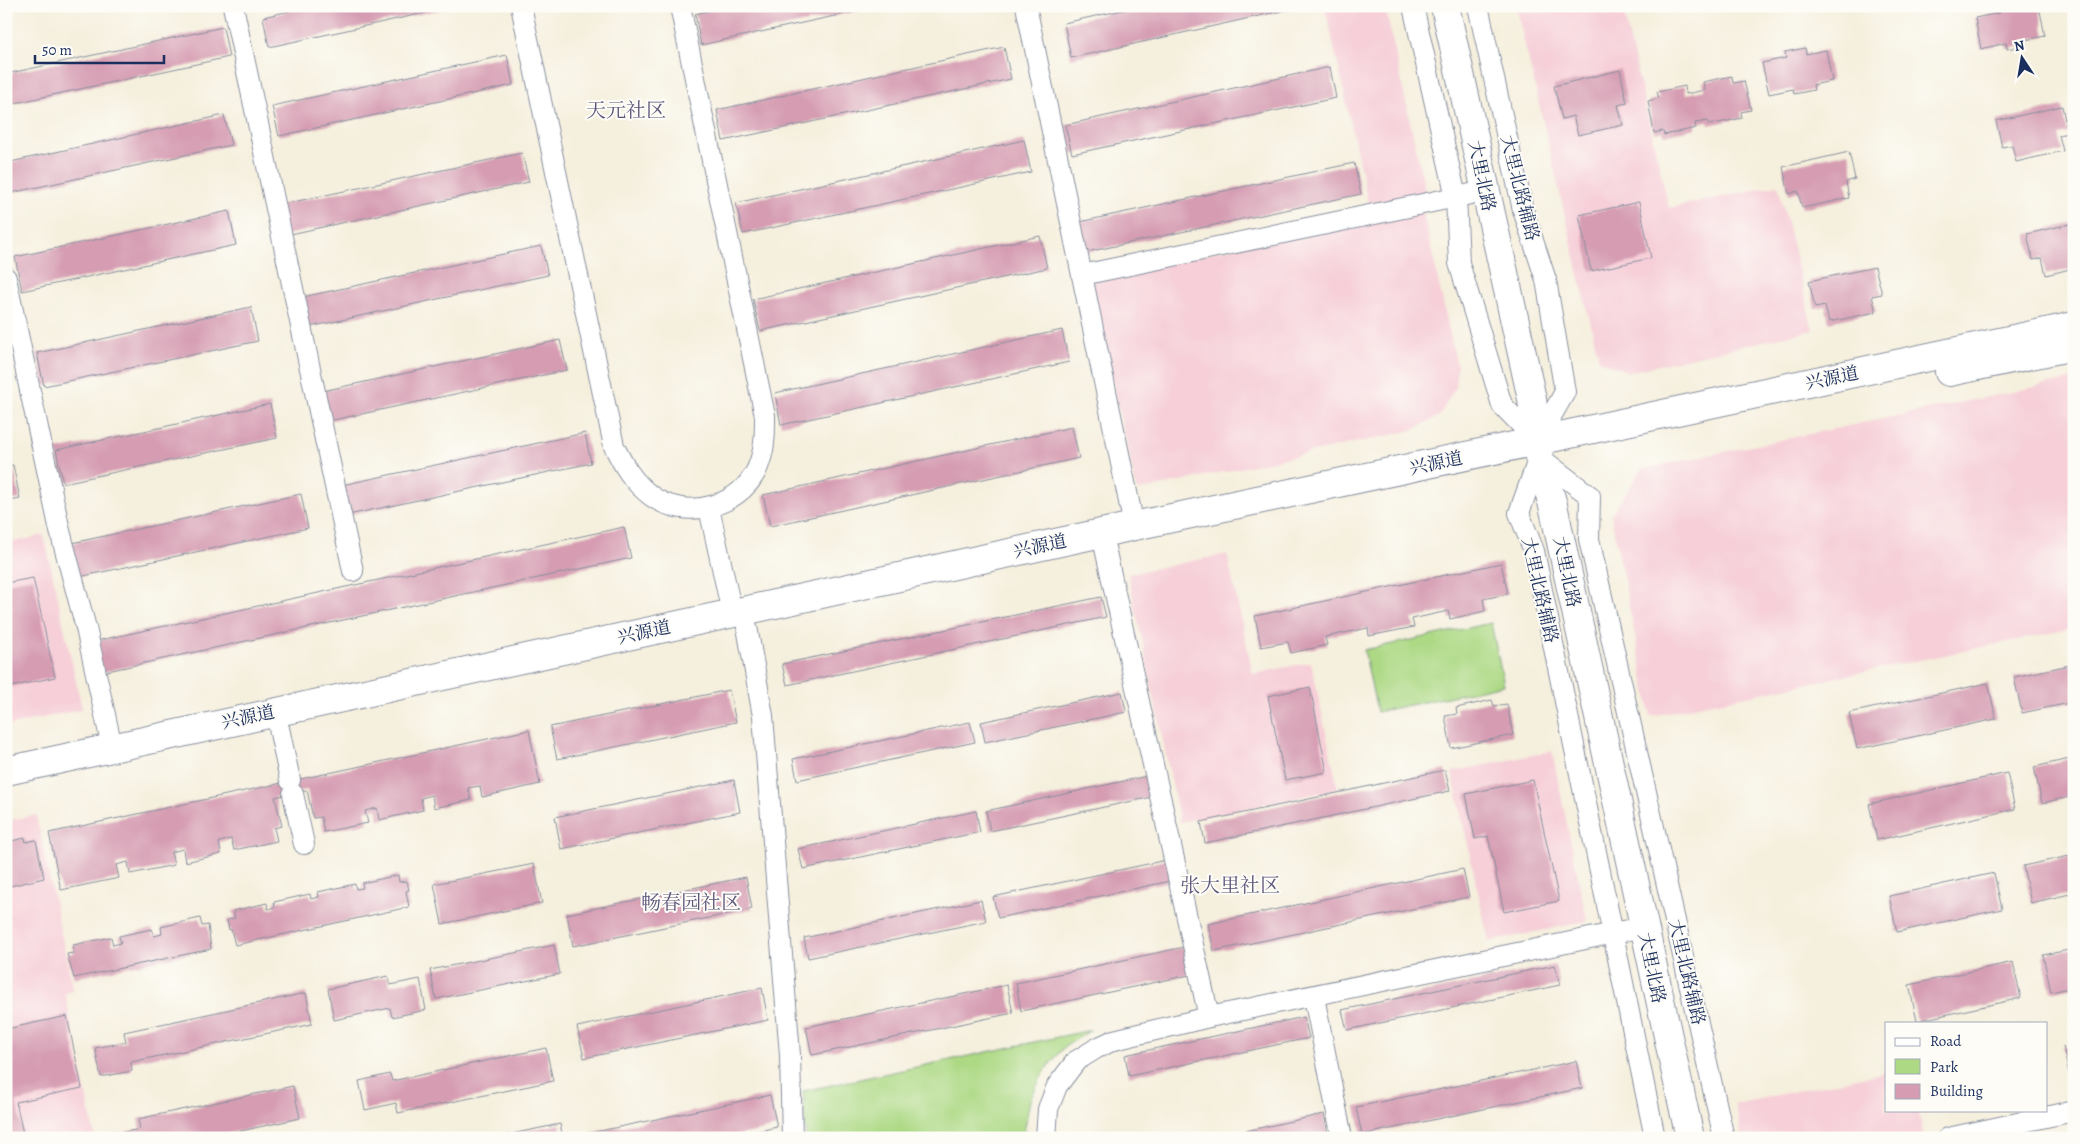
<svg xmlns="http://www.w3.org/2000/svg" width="2080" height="1144" font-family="Alegreya,'Noto Serif SC',serif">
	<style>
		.built { fill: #f6cfd8 }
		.green { fill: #add985; stroke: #648472 }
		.building { fill: #d69db2 }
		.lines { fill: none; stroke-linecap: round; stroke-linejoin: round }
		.minor-casing { stroke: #888f9e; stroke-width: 22 }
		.secondary-casing { stroke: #888f9e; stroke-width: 30 }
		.minor { stroke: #fff; stroke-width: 20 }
		.secondary { stroke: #fff; stroke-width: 28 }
		.labels { text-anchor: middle; stroke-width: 4; stroke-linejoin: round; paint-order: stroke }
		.street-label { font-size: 18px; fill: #1b2f5e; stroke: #fdfcf7 }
		.quarter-label { font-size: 20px; fill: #5c567b; stroke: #fdfcf7 }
	</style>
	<rect width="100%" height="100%" fill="#fdfcf7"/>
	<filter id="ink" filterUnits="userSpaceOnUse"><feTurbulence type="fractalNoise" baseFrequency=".02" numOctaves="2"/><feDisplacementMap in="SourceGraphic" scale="10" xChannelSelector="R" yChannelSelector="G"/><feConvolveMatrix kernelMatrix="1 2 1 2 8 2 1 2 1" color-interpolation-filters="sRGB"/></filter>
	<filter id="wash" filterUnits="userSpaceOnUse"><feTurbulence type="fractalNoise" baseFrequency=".0096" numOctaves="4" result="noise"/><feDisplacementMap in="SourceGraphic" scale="20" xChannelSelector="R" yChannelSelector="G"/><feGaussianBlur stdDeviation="1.12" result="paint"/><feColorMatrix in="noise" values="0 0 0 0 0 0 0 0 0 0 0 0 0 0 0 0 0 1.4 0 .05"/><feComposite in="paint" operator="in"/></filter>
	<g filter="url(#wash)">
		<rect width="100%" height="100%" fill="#f5efdd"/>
		<g class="built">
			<path d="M1325,6h60l43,198 -6,4 35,157 -2,23 -16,28 -26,14 -276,61 -47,-210 281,-65z"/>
			<path d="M1516,6h106l47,202 109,-23 35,145 -185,42 -29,-12z"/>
			<path d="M2074,379v249l-423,88 -40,-201 31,-46z"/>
			<path d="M44,535l38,174 -76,17v-182z"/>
			<path d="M1227,554l26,120 58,-12 27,127 -158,33 -52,-248z"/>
			<path d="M1552,751l35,170 -98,21 -37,-170z"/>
			<path d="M36,815l37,175 -8,3 30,145h-89v-317z"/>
			<path d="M1886,1072v38h32l6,28h-182l-7,-34z"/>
		</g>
		<g class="green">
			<path d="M1491,623l13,62 -127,27 -13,-62z"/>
			<path d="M1091,1030l-28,18 -20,25 -13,27 -7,38h-217l-3,-47z"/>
		</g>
		<g id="blocks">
			<g class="building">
				<path d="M312,6h140v1l-183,40 -6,-30z"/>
				<path d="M729,6h147v1l-175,38 -6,-31z"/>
				<path d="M1141,6h158v1l-228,51 -7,-35z"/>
				<path d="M1999,6h19l1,3 20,-3 6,30 -20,4 1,5 -19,4 -1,-6 -25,6 -6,-31 24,-5z"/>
				<path d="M223,27l6,30 -223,48v-31z"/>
				<path d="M1004,47l7,32 -288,62 -6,-31z"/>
				<path d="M1805,48l1,6 20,-4 6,31 -19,4 1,5 -20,4 -1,-5 -24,5 -7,-31 24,-5 -1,-6z"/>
				<path d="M507,55l6,30 -234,51 -7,-30z"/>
				<path d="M1330,67l6,31 -264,56 -7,-29z"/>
				<path d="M1620,70l7,33 -9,2 5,20 -45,10 -5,-19 -11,3 -8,-33z"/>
				<path d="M1732,76l1,7 11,-2 7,29 -10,2 1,6 -33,7 -1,-4 -13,2 1,5 -32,7 -1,-4 -9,2 -6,-32 11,-3 -2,-6 28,-6 1,8 19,-4 -2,-8z"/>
				<path d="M2062,106l6,27 -9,2 4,16 -47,11 -4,-17 -10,2 -6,-26z"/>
				<path d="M224,115l7,30 -225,49v-31z"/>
				<path d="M1024,140l7,32 -288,62 -7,-31z"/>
				<path d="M1849,152l6,27 -9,3 3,16 -47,10 -4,-17 -9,3 -6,-27z"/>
				<path d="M522,153l7,29 -243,53 -7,-30z"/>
				<path d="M1354,163l7,31 -279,59 -7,-30z"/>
				<path d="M1639,202l12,56 -60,13 -12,-56z"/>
				<path d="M229,211l7,34 -214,46 -7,-34z"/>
				<path d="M2074,223v45l-28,7 -4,-17 -9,2 -6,-26z"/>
				<path d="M1040,236l7,32 -287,63 -7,-32z"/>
				<path d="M541,246l7,29 -243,53 -7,-30z"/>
				<path d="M1875,267l7,27 -10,2 4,16 -47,10 -4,-16 -10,2 -6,-27z"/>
				<path d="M251,307l7,34 -214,45 -7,-33z"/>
				<path d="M1062,330l7,32 -288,63 -6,-32z"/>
				<path d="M560,340l7,30 -243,52 -6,-30z"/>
				<path d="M270,404l7,34 -214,45 -7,-33z"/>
				<path d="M1072,427l7,31 -309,68 -7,-31z"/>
				<path d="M585,433l6,30 -243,52 -6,-30z"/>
				<path d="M13,465l7,34 -14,3v-36z"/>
				<path d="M301,494l7,34 -229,49 -7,-34z"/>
				<path d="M624,527l7,31 -533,115 -7,-31z"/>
				<path d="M1501,563l7,31 -25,5 2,12 -35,8 -2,-8 -36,8 2,8 -45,9 -1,-8 -43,9 2,8 -36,8 -3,-11 -27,5 -6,-31z"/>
				<path d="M33,578l22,99 -49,11v-105z"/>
				<path d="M1101,597l5,20 -319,68 -5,-21z"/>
				<path d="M2074,664v38l-52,11 -8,-36z"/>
				<path d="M1988,683l8,36 -139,30 -8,-36z"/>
				<path d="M1310,687l17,85 -42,8 -17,-84z"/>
				<path d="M729,690l7,32 -179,37 -7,-32z"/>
				<path d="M1122,692l4,20 -141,30 -4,-20z"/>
				<path d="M1492,700l2,6 13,-2 6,31 -62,13 -6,-32 12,-2 -1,-6z"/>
				<path d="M970,722l5,20 -178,38 -4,-21z"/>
				<path d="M529,730l11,54 -58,13 -2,-11 -12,2 3,12 -37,8 -2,-13 -11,3 2,12 -44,10 -2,-12 -12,3 3,12 -44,9 -3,-15 -8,1 -6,-28 -32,7 7,29 -8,2 3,13 -43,9 -3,-11 -12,3 2,12 -36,8 -2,-13 -12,3 3,13 -44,9 -2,-12 -12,3 3,13 -58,12 -12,-57z"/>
				<path d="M2074,758v38l-32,7 -8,-36z"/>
				<path d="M1445,770l5,21 -245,52 -4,-21z"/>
				<path d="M2007,773l8,36 -138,31 -8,-36z"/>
				<path d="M1152,775l5,21 -167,35 -4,-20z"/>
				<path d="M734,780l6,32 -179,37 -6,-32z"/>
				<path d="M1533,780l26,121 -55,11 -16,-76 -13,3 -9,-45z"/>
				<path d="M976,811l4,21 -177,37 -5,-20z"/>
				<path d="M25,838l1,4 10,-2 8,38 -38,9v-45z"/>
				<path d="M2074,855v38l-43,10 -8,-37z"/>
				<path d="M1171,859l4,21 -177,38 -5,-21z"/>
				<path d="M534,864l8,39 -100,21 -8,-40z"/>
				<path d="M1463,869l6,28 -255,54 -6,-27z"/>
				<path d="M1994,873l8,36 -105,23 -8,-36z"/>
				<path d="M398,875l1,7 8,-1 2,9 -3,1 3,16 -174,38 -4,-16 -2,1 -2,-10 8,-2 -2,-7 34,-8 1,6 7,-2 -1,-5 36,-8 1,5 8,-2 -1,-5 37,-8 1,5 7,-1 -1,-5z"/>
				<path d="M746,877l6,32 -179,37 -6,-32z"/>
				<path d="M981,900l5,21 -178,37 -4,-20z"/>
				<path d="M200,918l2,8 6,-1 3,24 -137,29 -7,-24 7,-1 -1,-8 38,-8 2,8 8,-2 -2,-7 33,-7 2,7 8,-2 -1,-7z"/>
				<path d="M554,945l6,29 -124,25 -6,-29z"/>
				<path d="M1189,946l5,28 -173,37 -5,-28z"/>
				<path d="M2074,949v38l-23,5 -8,-37z"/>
				<path d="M2013,962l8,36 -104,23 -8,-36z"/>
				<path d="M1555,965l5,20 -213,45 -5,-20z"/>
				<path d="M388,976l2,9 30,-6 6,31 -34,7 -2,-9 -56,12 -6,-31z"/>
				<path d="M1007,985l6,28 -201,42 -6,-28z"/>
				<path d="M762,988l6,32 -184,38 -7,-31z"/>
				<path d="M306,993l6,31 -181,38 1,9 -31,6 -6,-29 31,-6 -2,-10z"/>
				<path d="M67,1016l15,72 -66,14 8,36h-18v-109z"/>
				<path d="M1304,1017l5,21 -180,38 -4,-21z"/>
				<path d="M2074,1045v38h-3l-8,-36z"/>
				<path d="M546,1048l7,33 -155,32 -2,-10 -31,7 -6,-29 31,-7 2,7z"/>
				<path d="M1576,1061l6,27 -220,47 -6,-28z"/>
				<path d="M293,1086l7,32 -91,20h-99v-3l30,-6 -2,-10z"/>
				<path d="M770,1095l7,32 -50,11h-140l-1,-4z"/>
				<path d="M1324,1114l5,24h-111v-1z"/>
				<path d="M560,1124l3,14h-66v-1z"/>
			</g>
		</g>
	</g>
	<g filter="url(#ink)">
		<use href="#blocks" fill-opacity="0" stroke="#888f9e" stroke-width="1"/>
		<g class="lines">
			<defs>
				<g id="minor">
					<path d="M233,6l120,565"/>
					<path d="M521,6l93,440c9,19 19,36 36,49 36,28 97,11 110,-34 5,-14 5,-30 5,-45l-85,-410"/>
					<path d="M1026,6l108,520"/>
					<path d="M1413,6l43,191 3,66 43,142 35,36 28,-49 -19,-112 -23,-70 -45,-204"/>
					<path d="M1082,275l403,-84"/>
					<path d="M6,278l54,253 26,97 26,119"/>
					<path d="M709,508l23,105"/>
					<path d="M1105,548l104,469"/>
					<path d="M747,627l16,89 27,339 2,83"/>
					<path d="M279,728l11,52"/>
					<path d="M293,794l11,50"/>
					<path d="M1314,997l28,141"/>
					<path d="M1046,1138l2,-29 9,-23 19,-25 21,-13 17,-8 95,-23 434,-90"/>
					<path d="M1655,1138l-121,-587 -15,-38 20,-56 51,39 -1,43 135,599"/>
					<path d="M1948,1138l126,-27"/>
				</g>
				<g id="secondary">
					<path d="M1445,6l87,393 7,58 14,48 137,633"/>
					<path d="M1949,372l125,-26"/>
					<path d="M6,771l1128,-245 403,-85 537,-115"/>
				</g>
			</defs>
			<use href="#minor" class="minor-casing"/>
			<use href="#secondary" class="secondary-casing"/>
			<use href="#minor" class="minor"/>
			<use href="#secondary" class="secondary"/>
		</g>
	</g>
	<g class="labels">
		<g class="street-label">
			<text transform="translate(1482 176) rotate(78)" y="6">大里北路</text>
			<text transform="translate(1520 188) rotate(76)" y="6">大里北路辅路</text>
			<text transform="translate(1832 378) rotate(-12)" y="6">兴源道</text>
			<text transform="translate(1436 463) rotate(-12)" y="6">兴源道</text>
			<text transform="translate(1040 546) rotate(-12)" y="6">兴源道</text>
			<text transform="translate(1567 572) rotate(78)" y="6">大里北路</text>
			<text transform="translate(1540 590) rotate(77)" y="6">大里北路辅路</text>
			<text transform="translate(644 632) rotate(-12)" y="6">兴源道</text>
			<text transform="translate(248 717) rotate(-12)" y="6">兴源道</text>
			<text transform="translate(1652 968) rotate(78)" y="6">大里北路</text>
			<text transform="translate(1687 972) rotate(77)" y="6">大里北路辅路</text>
		</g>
		<g class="quarter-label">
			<text x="626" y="117">天元社区</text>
			<text x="1230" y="892">张大里社区</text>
			<text x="691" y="909">畅春园社区</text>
		</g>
	</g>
	<rect width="2080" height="1144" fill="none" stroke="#fdfcf7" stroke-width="25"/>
	<rect x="1885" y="1022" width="162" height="90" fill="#fdfcf7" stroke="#a3aaba"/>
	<rect x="1895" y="1038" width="25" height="8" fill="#ffffff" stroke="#a3aaba"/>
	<text x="1930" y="1046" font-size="15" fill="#1b2f5e">Road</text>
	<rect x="1895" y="1059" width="25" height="15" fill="#add985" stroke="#a3aaba"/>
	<text x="1930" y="1072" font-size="15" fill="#1b2f5e">Park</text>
	<rect x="1895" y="1084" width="25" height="15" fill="#d69db2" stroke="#a3aaba"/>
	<text x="1930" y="1096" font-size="15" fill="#1b2f5e">Building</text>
	<g transform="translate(2022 58) rotate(348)" stroke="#fdfcf7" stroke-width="4" paint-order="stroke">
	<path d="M0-4L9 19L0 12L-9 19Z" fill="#1b2f5e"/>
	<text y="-8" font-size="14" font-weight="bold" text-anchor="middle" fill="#1b2f5e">N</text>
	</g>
	<path d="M35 55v8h129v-8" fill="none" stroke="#1b2f5e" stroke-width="2.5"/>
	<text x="42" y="55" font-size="15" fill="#1b2f5e" stroke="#fdfcf7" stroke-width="4" paint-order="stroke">50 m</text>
</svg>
